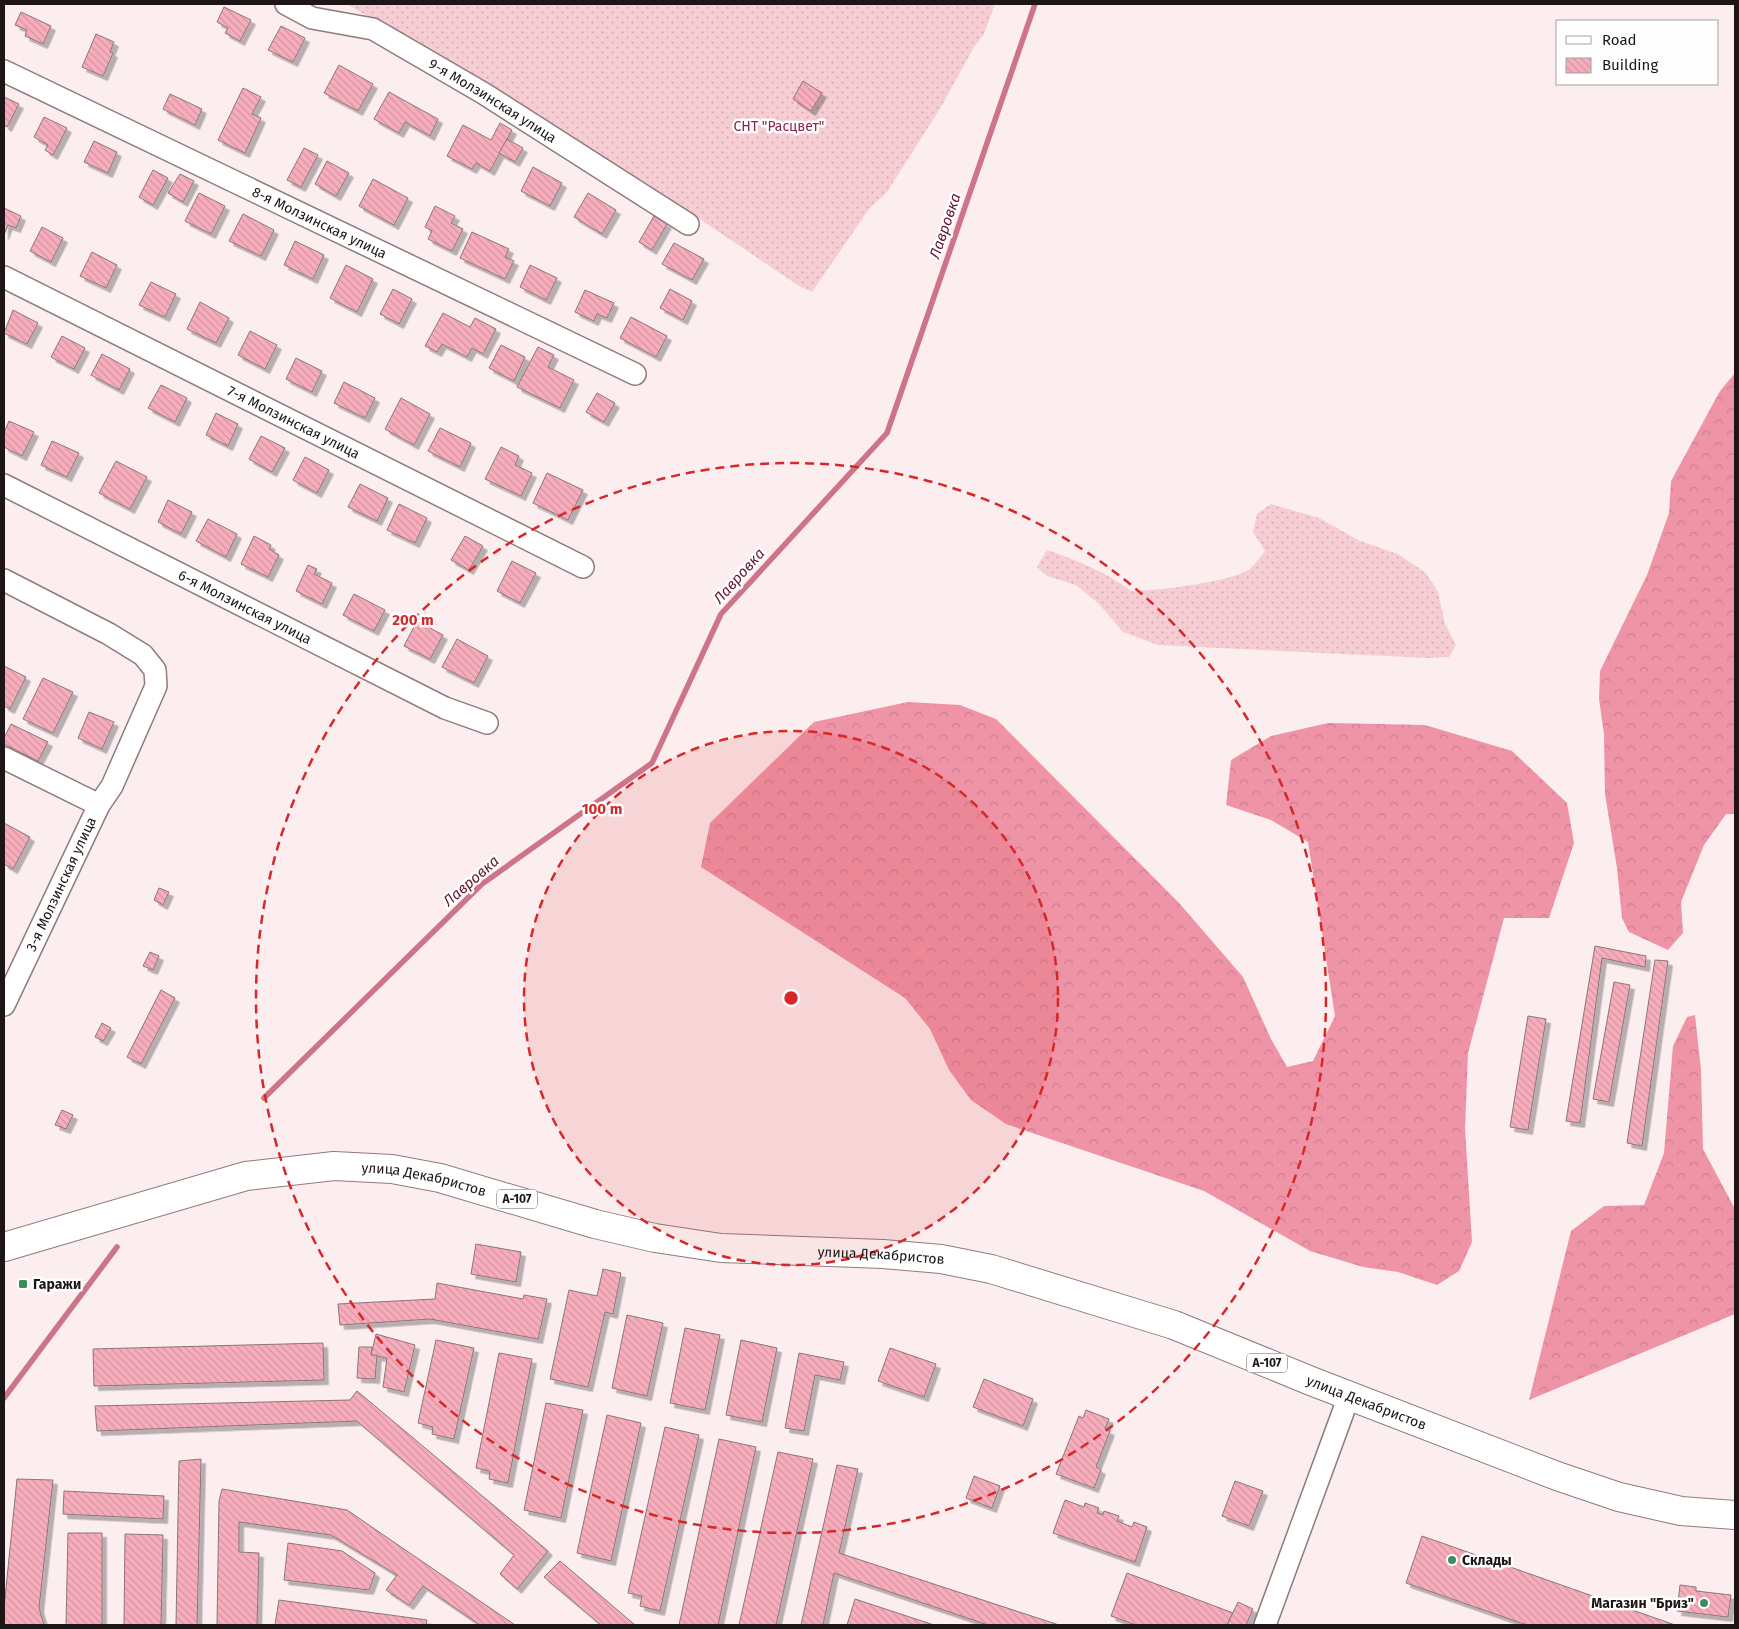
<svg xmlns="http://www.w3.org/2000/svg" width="1739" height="1629" font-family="'Fira Sans',sans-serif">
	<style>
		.grass { fill: url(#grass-dots) }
		.forest { fill: url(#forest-crowns) }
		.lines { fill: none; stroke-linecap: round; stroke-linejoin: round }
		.stream { stroke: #cd7488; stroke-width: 5.5 }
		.building { fill: url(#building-back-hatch); stroke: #8b7579; filter: url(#shadow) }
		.minor-casing { stroke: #907a7e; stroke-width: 24 }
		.highway-casing { stroke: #907a7e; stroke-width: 30 }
		.minor { stroke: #fff; stroke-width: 21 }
		.highway { stroke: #fff; stroke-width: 28 }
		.ring { fill: none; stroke: #d62828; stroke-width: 2.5; stroke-dasharray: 9 6 }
		.poi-dot { fill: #3b8e60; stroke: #fefefe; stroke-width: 2 }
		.labels { text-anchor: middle; stroke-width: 5; stroke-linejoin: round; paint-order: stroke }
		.shield { fill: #fefefe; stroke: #605b5c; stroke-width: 1 }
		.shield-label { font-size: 12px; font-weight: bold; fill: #1d1516 }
		.street-label { font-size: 14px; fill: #1d1516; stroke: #fefefe }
		.park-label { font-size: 14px; fill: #8f2547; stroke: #fefefe }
		.poi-label { font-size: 14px; font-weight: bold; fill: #1d1516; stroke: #fefefe; text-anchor: start }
		.water-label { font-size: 15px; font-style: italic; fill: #661630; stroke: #fefefe }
		.centre { fill: #d62828; stroke: #fefefe; stroke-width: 2.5 }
		.ring-label { font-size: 15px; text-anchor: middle; font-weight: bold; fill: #d62828; stroke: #fefefe; stroke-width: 5; stroke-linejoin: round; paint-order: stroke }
	</style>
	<defs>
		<pattern id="grass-dots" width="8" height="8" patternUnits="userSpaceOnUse" patternTransform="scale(1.25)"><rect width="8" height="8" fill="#f7cdd4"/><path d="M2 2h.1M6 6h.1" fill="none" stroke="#d3afb5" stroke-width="1.8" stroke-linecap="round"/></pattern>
		<pattern id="forest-crowns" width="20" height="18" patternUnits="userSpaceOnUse" patternTransform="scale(1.25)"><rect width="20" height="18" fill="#ef94a7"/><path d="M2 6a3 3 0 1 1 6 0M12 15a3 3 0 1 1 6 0" fill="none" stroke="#cc7f8f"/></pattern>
		<pattern id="building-back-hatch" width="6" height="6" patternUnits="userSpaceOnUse" patternTransform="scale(1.25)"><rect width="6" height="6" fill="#f8adbc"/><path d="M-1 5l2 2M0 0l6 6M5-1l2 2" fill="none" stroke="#d494a1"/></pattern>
		<filter id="shadow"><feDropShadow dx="4.5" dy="4.5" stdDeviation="0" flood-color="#0004"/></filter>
	</defs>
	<rect width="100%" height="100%" fill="#fcedef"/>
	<g class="grass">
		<path d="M347,4h648l-11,30 -10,13 -33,60 -54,85 -18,17 -57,83 -13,-6 -154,-104z"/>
		<path d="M1271,504l48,14 41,23 38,13 28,19 12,19 7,32 11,21 -7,12 -21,1 -270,-13 -35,-13 -25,-29 -22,-18 -29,-9 -10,-9 10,-17c31,11 58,21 84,41 24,0 101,-9 119,-22 5,-5 10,-12 15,-18l-12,-19 4,-18z"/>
	</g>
	<g class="forest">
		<path d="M1735,373v441h-9l-22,31 -23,57 2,31 -15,17 -39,-18 -7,-14 -5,-50 -12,-74 -1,-60 -5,-35 1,-28 47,-96 22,-62 2,-32 49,-90z"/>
		<path d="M908,702l52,3 36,14 184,185 63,73 28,62 16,28 26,-6 22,-45 -27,-174 -37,-22 -45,-15 5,-45 40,-24 57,-13 97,2 87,26 55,52 7,40 -25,75h-45l-36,135 -3,75 7,114 -13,29 -22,14 -39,-13 -35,-5 -53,-16 -106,-60 -198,-67 -35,-24 -22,-30 -19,-41 -25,-31 -204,-131 9,-44 104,-101z"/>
		<path d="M1695,1015l6,55 2,79 32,60v105l-206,86 42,-169 33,-25 40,-1 20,-52 9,-107 14,-29z"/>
	</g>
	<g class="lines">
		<g class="stream">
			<path d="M264,1098l218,-214 170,-121 69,-149 166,-181 148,-429"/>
			<path d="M4,1398l113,-151"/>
		</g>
	</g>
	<g class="building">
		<path d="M224,7l27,13 -11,21 -15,-8 3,-5 -11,-6z"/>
		<path d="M21,12l30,14 -8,18 -18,-8 2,-6 -12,-5z"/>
		<path d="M281,26l24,12 -12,24 -25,-12z"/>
		<path d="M96,34l18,8 -4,10 3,1 -10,23 -21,-9z"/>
		<path d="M339,65l34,19 -15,27 -34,-18z"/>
		<path d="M803,81l19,12 -11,18 -18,-12z"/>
		<path d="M243,88l18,9 -9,17 9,4 -16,35 -27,-13z"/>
		<path d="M389,92l49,27 -8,17 -25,-14 -6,11 -25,-14z"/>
		<path d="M170,94l32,15 -7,16 -32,-16z"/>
		<path d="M4,97l15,7 -12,23 -3,-2z"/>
		<path d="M44,117l23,11 -14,27 -8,-5 3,-5 -14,-8z"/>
		<path d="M500,123l12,7 -22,41 -14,-8 -4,6 -25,-13 16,-31 28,15z"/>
		<path d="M507,139l16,9 -8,14 -16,-9z"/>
		<path d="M94,141l23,11 -9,21 -24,-11z"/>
		<path d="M304,148l14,7 -17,32 -14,-7z"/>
		<path d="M327,161l22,12 -13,23 -21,-12z"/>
		<path d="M533,167l29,16 -12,23 -29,-15z"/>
		<path d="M153,170l15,8 -15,27 -14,-8z"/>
		<path d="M180,174l14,7 -11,21 -15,-9z"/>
		<path d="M373,179l35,19 -14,27 -35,-19z"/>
		<path d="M199,193l26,13 -14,28 -26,-13z"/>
		<path d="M588,193l28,17 -14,24 -28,-17z"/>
		<path d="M435,206l20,10 -4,7 12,6 -11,22 -24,-12 4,-8 -7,-4z"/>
		<path d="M4,208l17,8 -5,12 -8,-3 -4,10z"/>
		<path d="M243,214l31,16 -13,26 -32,-15z"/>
		<path d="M654,216l13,8 -15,26 -13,-8z"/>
		<path d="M42,227l21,11 -12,24 -21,-11z"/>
		<path d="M472,232l37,17 -4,8 9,4 -9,18 -45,-21z"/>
		<path d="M295,241l29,14 -11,24 -29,-14z"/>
		<path d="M674,243l30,16 -12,21 -30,-16z"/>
		<path d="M92,252l25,13 -11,23 -26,-12z"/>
		<path d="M346,265l27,14 -16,33 -27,-14z"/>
		<path d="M530,265l27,13 -11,22 -26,-13z"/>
		<path d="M151,282l25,12 -11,23 -26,-12z"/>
		<path d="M393,289l19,10 -13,25 -19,-10z"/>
		<path d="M670,289l22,12 -9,19 -23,-12z"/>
		<path d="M585,290l29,13 -7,15 -10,-4 -3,7 -19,-9z"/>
		<path d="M200,302l29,16 -13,25 -29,-14z"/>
		<path d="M13,310l25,13 -11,21 -23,-11z"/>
		<path d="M443,313l27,14 5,-9 21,11 -13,25 -11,-6 -5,9 -25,-13 -5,8 -12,-6z"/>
		<path d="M631,317l36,19 -11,21 -36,-19z"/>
		<path d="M250,331l27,14 -12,24 -27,-14z"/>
		<path d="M62,336l23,12 -11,21 -23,-12z"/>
		<path d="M501,345l24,12 -11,24 -25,-13z"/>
		<path d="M538,347l16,8 -6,12 26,13 -14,28 -43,-21z"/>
		<path d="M102,354l28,15 -11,21 -28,-15z"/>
		<path d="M296,358l26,13 -10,21 -26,-13z"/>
		<path d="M344,382l31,16 -10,20 -31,-15z"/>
		<path d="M161,385l26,13 -12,24 -27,-14z"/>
		<path d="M597,393l18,10 -11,19 -18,-10z"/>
		<path d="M401,398l29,16 -16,31 -29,-16z"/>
		<path d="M216,413l22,11 -10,22 -22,-11z"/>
		<path d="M9,421l25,11 -12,24 -18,-9v-14z"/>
		<path d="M440,428l31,15 -11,24 -32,-16z"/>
		<path d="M261,436l24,12 -13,24 -23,-13z"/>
		<path d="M52,441l27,12 -12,24 -26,-12z"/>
		<path d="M501,447l18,9 -4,9 17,8 -11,23 -36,-17z"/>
		<path d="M305,457l24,13 -12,23 -24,-13z"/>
		<path d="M116,461l31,16 -17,32 -31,-16z"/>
		<path d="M547,473l36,17 -15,30 -35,-17z"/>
		<path d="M360,484l28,14 -11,23 -29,-14z"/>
		<path d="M168,500l24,12 -11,22 -23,-12z"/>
		<path d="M399,504l28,14 -12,25 -28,-13z"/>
		<path d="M208,519l29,15 -11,23 -30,-16z"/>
		<path d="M254,536l17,9 -2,4 10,6 -11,22 -27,-13z"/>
		<path d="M465,536l18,10 -14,24 -18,-10z"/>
		<path d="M512,561l24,12 -16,30 -23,-12z"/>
		<path d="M308,565l9,4 -3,5 18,9 -10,21 -26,-13z"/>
		<path d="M354,594l31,16 -11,21 -31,-16z"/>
		<path d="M417,621l26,14 -13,24 -26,-13z"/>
		<path d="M457,639l31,17 -14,27 -32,-16z"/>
		<path d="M4,666l22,11 -16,32 -6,-3z"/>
		<path d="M43,678l30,14 -20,41 -30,-14z"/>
		<path d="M89,712l25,10 -12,27 -24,-11z"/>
		<path d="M11,724l37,18 -10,19 -34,-17v-6z"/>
		<path d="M4,823l26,14 -17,32 -9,-5z"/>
		<path d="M159,888l10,4 -6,13 -9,-5z"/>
		<path d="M1595,946l51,10 -1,11 -43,-9 -22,165 -14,-2z"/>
		<path d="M150,952l9,4 -6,14 -10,-4z"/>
		<path d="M1655,960l13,1 -26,185 -15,-3z"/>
		<path d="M1614,982l16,3 -21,117 -16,-3z"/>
		<path d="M161,990l14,8 -34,66 -14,-7z"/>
		<path d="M1528,1016l18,3 -18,111 -18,-3z"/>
		<path d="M102,1023l9,5 -8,13 -8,-4z"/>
		<path d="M62,1110l11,5 -7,14 -11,-4z"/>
		<path d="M476,1244l45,8 -5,30 -45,-8z"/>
		<path d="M603,1269l18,4 -8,41 -8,-2 -17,75 -38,-8 19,-89 28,6z"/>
		<path d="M437,1283l86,16 1,-4 23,4 -9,40 -108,-20 -90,6 -2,-21 97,-5z"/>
		<path d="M627,1315l36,8 -16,73 -35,-8z"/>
		<path d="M685,1328l35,7 -15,75 -35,-7z"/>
		<path d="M376,1334l39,11 -11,47 -21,-5 4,-29 -16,-3z"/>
		<path d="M436,1340l38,8 -20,91 -22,-5 1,-7 -15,-4z"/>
		<path d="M741,1340l36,8 -15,74 -36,-7z"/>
		<path d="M323,1343l1,37 -230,6 -1,-37z"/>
		<path d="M359,1347h13l-1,8h6l-2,24 -18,-1z"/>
		<path d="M890,1348l46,16 -12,33 -46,-16z"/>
		<path d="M499,1353l33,6 -24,124 -19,-4 1,-8 -14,-3z"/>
		<path d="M799,1353l45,9 -4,18 -25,-5 -11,56 -19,-3z"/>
		<path d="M984,1379l49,20 -10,27 -50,-19z"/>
		<path d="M357,1391l191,160 -31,38 -17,-15 14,-19 -157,-134 -260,10 -2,-25 255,-6z"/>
		<path d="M546,1403l37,7 -22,108 -37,-8z"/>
		<path d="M1086,1410l23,9 -4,10 5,2 -14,36 5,3 -7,18 -38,-14 23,-58 4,2z"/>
		<path d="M607,1415l34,8 -30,138 -34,-8z"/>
		<path d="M665,1427l34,8 -39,176 -20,-5 2,-10 -14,-3z"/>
		<path d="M719,1439l37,8 -38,178h-39z"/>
		<path d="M778,1452l35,7 -37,166h-37z"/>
		<path d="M201,1459l-4,166h-21l3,-164z"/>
		<path d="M837,1465l21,4 -19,84 220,72h-71l-154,-52 -11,52h-22z"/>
		<path d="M974,1476l26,10 -8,22 -26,-10z"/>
		<path d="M17,1479l36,1 -14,128 5,17h-40v-17z"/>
		<path d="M1235,1481l28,10 -14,35 -27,-10z"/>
		<path d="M222,1489l125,21 168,115h-35l-57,-39 -14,19 -23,-15 11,-15 -66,-40 -92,-13v30l20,1 -2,72h-40l2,-124z"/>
		<path d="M64,1491l100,5 -1,23 -100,-5z"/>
		<path d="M1065,1500l19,7 1,-4 14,5 -2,5 6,2 1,-4 15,5 -2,5 15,6 2,-5 13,5 -12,35 -82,-29z"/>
		<path d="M68,1533h34v92h-36z"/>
		<path d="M125,1534l38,1 -2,90h-37z"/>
		<path d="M1422,1536l253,89h-148l-121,-42z"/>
		<path d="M288,1543l54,8 33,22 -6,17 -85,-10z"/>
		<path d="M560,1561l75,64h-34l-57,-48z"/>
		<path d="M1127,1573l106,40 -6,12h-91l-25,-9z"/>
		<path d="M1680,1585l16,2v4l35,4 -3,22 -51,-6z"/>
		<path d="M855,1599l79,26h-87z"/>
		<path d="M279,1600l148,20 -1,5h-151z"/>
		<path d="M1238,1602l15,7 -7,16h-19z"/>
	</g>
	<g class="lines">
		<defs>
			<g id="minor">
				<path id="s1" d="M286,4l26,14 61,11 110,64 205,131"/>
				<path id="s2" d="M4,71l631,303"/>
				<path id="s3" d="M4,277l579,290"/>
				<path id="s4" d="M4,485l441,223 42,15"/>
				<path d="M4,580l105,54 34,21 12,15 1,16 -44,100 -13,19 -95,200"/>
				<path d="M4,758l95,47"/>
				<path d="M1265,1625l84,-229"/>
			</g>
			<g id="highway">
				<path id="s5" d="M4,1247l242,-71 88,-10 58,3 48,9 155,46 60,14 66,10 162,6 58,5 50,10 183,56 137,56 246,95 62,21 62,14 54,4"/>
			</g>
		</defs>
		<use href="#minor" class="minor-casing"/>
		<use href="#highway" class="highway-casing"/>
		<use href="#minor" class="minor"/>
		<use href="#highway" class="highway"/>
	</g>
	<circle cx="791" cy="998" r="267" fill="#d62828" fill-opacity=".12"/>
	<g class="ring">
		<circle cx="791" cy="998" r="267"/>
		<circle cx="791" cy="998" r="535"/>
	</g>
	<g class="poi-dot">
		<rect x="18" y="1279" width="10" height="10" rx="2.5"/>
		<circle cx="1452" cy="1560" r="5"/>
		<circle cx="1704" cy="1603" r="5"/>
	</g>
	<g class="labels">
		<g class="shield">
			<rect x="497" y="1189.5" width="40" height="19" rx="4"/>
			<rect x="1247" y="1353.5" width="40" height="19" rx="4"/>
		</g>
		<g class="shield-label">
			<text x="517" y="1203">А-107</text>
			<text x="1267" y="1367">А-107</text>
		</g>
		<g class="street-label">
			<text dy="5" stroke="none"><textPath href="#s1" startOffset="231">9-я Молзинская улица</textPath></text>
			<text dy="5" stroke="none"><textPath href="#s2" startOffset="350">8-я Молзинская улица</textPath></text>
			<text dy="5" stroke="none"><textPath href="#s3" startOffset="324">7-я Молзинская улица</textPath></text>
			<text dy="5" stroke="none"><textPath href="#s4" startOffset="270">6-я Молзинская улица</textPath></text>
			<text transform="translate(61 884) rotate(-65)" y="5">3-я Молзинская улица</text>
			<text dy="5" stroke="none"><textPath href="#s5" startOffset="432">улица Декабристов</textPath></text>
			<text dy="5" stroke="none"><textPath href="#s5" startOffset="898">улица Декабристов</textPath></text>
			<text dy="5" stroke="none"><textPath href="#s5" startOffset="1408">улица Декабристов</textPath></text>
		</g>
		<g class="park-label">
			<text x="779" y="131">СНТ "Расцвет"</text>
		</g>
		<g class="poi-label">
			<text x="33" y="1289">Гаражи</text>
			<text x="1462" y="1565">Склады</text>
			<text x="1694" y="1608" text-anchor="end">Магазин "Бриз"</text>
		</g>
		<g class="water-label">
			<text transform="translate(945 226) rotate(-71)" y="5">Лавровка</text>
			<text transform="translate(739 576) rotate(-48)" y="5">Лавровка</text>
			<text transform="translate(471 881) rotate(-41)" y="5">Лавровка</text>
		</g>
	</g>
	<circle cx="791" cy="998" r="8" class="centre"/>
	<g class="ring-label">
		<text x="413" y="625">200 m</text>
		<text x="602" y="814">100 m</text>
	</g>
	<rect width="1739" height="1629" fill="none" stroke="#1d1516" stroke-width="10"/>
	<rect x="1556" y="20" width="162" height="65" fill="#fefefe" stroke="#a4a1a1"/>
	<rect x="1566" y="36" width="25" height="8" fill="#ffffff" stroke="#a4a1a1"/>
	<text x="1602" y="45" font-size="15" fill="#1d1516">Road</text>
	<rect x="1566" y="58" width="25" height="15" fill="url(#building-back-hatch)" stroke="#a4a1a1"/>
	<text x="1602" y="70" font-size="15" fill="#1d1516">Building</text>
</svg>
